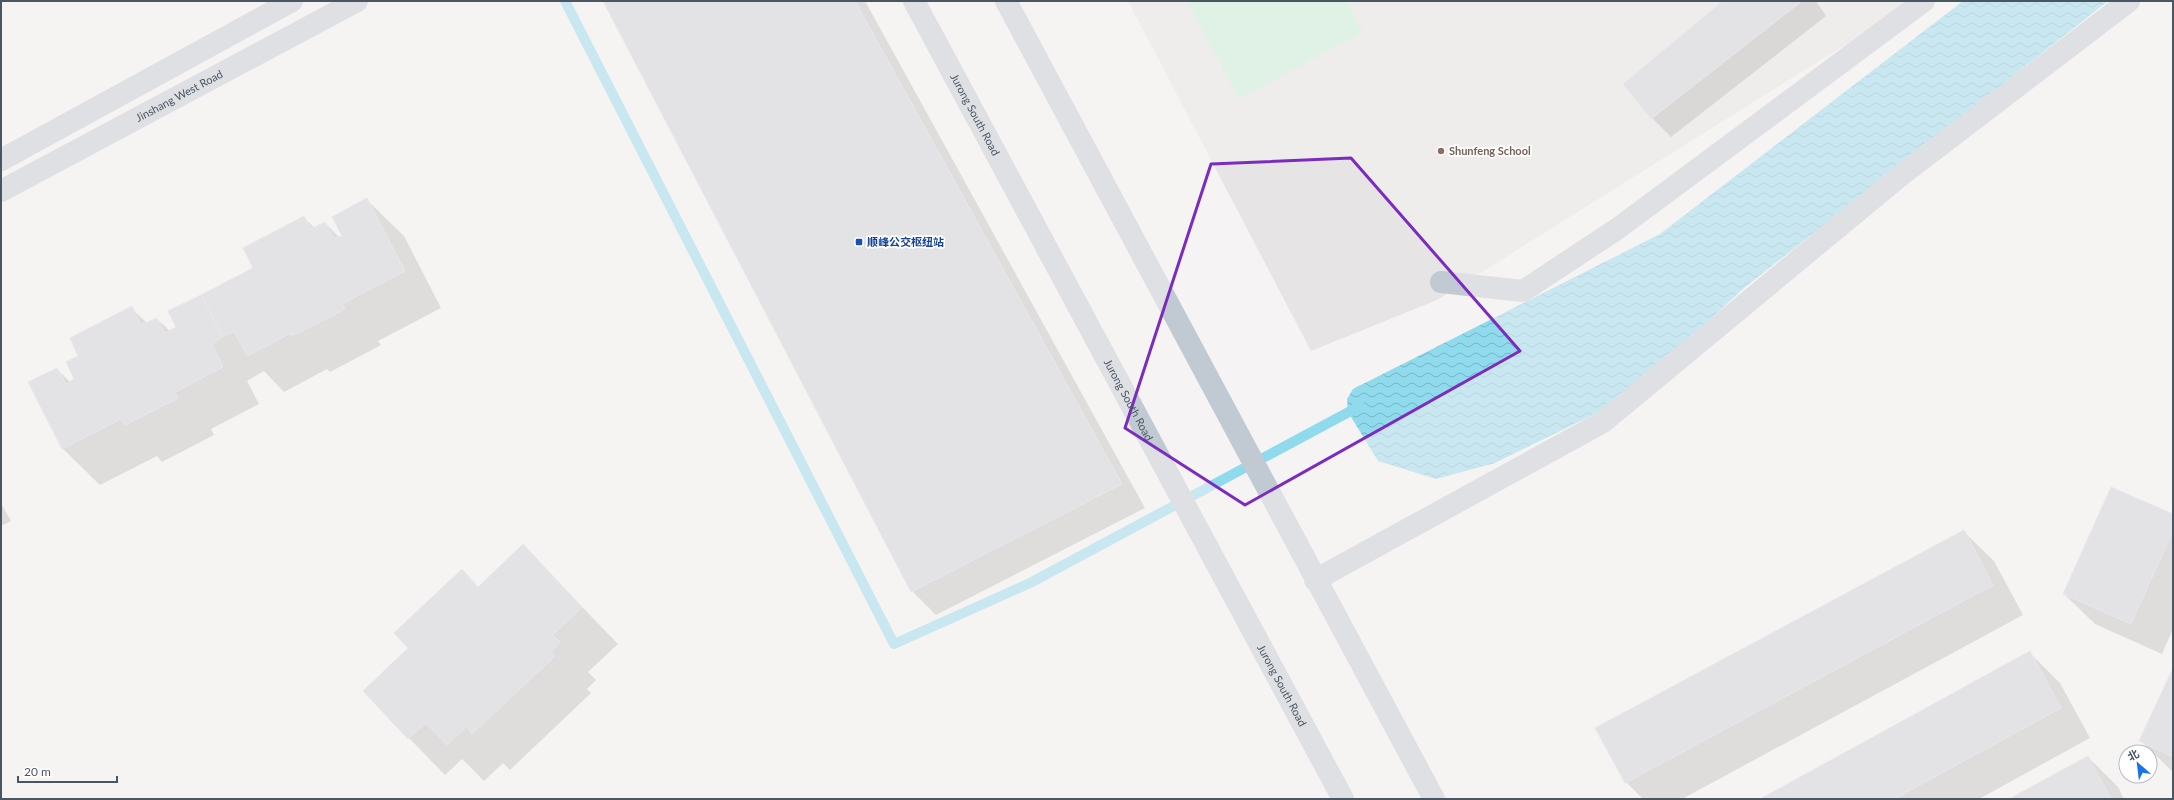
<svg xmlns="http://www.w3.org/2000/svg" width="2174" height="800" font-family="Lato,'Noto Sans SC',sans-serif">
	<style>
		.education { fill: #e6e4e5 }
		.pitch { fill: #c3f1d5 }
		.water { fill: url(#water-waves) }
		.shadow { fill: #0003 }
		.lines { fill: none; stroke-linecap: round; stroke-linejoin: round }
		.stream { stroke: #90daee; stroke-width: 10 }
		.building { fill: #cdcfd5; stroke: #d7d9de }
		.minor { stroke: #c1cad2; stroke-width: 22 }
		.tertiary { stroke: #c1cad2; stroke-width: 22 }
		.marked { fill: none; stroke: #7b2cbf; stroke-width: 3; stroke-linejoin: round }
		.education-dot { fill: #8d6e63; stroke: #fff; stroke-width: 1.5 }
		.transit-dot { fill: #1a4fb4; stroke: #fff; stroke-width: 1.5 }
		.labels { text-anchor: middle; stroke-width: 3.5; stroke-linejoin: round; paint-order: stroke }
		.street-label { font-size: 11px; fill: #4a5661; stroke: #fff }
		.education-label { font-size: 11px; font-weight: bold; fill: #785e54; stroke: #fff; text-anchor: start }
		.transit-label { font-size: 11px; font-weight: bold; fill: #164399; stroke: #fff; text-anchor: start }
	</style>
	<defs>
		<pattern id="water-waves" width="16" height="10" patternUnits="userSpaceOnUse"><rect width="16" height="10" fill="#90daee"/><path d="M0 5q4-4 8 0t8 0" fill="none" stroke="#78b4c4"/></pattern>
	</defs>
	<rect width="100%" height="100%" fill="#f5f3f3"/>
	<path class="education" d="M1128,1h787l-478,299 -126,51z"/>
	<path class="pitch" d="M1187,1h160l16,31 -124,67z"/>
	<path class="water" d="M1963,1h145l-364,287 -121,112 -128,63 -59,16 -58,-18 -30,-49 -1,-13 6,-10 307,-155z"/>
	<g class="shadow">
		<path d="M604,1h261l280,507 -209,107 -24,-24z"/>
		<path d="M1725,1h91l10,15 -155,121 -19,-19z"/>
		<path d="M367,200l37,36 37,72 -63,33 3,4 -51,27 -3,-3 -43,23 -20,-21 -17,10 12,23 -48,25 3,6 -52,27 -5,-6 -57,29 -37,-36 -33,-66 27,-14 13,13 6,-2 4,-24 51,-48 16,15 10,-4 13,12 8,-4 77,-59 49,-50 11,10 10,-5 15,15 3,-2z"/>
		<path d="M1,503l10,18 -10,5z"/>
		<path d="M2173,515v114l-11,25 -67,-30 -31,-30z"/>
		<path d="M1963,531l31,30 29,54 -341,184h-39l-17,-17z"/>
		<path d="M523,546l95,98 -30,28 8,8 -9,9 4,4 -81,77 -7,-7 -19,18 -22,-22 -17,16 -36,-37 69,-150z"/>
		<path d="M2030,653l30,30 30,55 -111,61h-217z"/>
		<path d="M2173,671v101l-32,-31z"/>
		<path d="M2088,757l30,30 6,12h-113z"/>
	</g>
	<g class="lines">
		<path class="stream" d="M565,1l329,643 136,-61 330,-177"/>
	</g>
	<g class="building">
		<path d="M603,1h252l267,483 -211,108z"/>
		<path d="M1723,1h79l-151,118 -28,-35z"/>
		<path d="M367,198l38,73 -63,33 3,5 -53,27 -1,-3 -44,23 -13,-25 -12,6 -21,-42 52,-27 -10,-20 61,-32 7,13 14,-7 9,17 8,-3 -10,-19z"/>
		<path d="M201,295l21,42 -10,7 11,23 -48,25 3,6 -53,27 -4,-6 -59,30 -34,-67 29,-14 9,16 8,-5 -8,-17 12,-6 -8,-18 62,-32 9,19 16,-7 8,15 11,-6 -8,-16z"/>
		<path d="M2111,487l62,27v17l-42,93 -68,-30z"/>
		<path d="M1964,530l29,55 -368,198 -30,-55z"/>
		<path d="M523,544l59,63 -29,28 7,7 -9,10 4,4 -83,78 -6,-7 -19,18 -21,-22 -18,16 -45,-48 45,-43 -14,-15 68,-64 16,18z"/>
		<path d="M2030,651l31,57 -167,91h-134z"/>
		<path d="M2173,668v89l-34,-16z"/>
		<path d="M2088,756l23,43h-102z"/>
	</g>
	<g class="lines">
		<g class="minor">
			<path d="M1441,282l82,9 94,-62 307,-228"/>
			<path d="M1315,580l288,-158 297,-246 229,-175"/>
		</g>
		<g class="tertiary">
			<path id="s1" d="M914,1l429,798"/>
			<path d="M1006,1l428,798"/>
			<path d="M1,160l291,-159"/>
			<path id="s2" d="M1,191l356,-190"/>
		</g>
	</g>
	<path d="M0 0H2174V800H0ZM1351,158l169,193 -275,154 -120,-77 86,-264z" fill="#f5f3f3" fill-opacity=".55" fill-rule="evenodd"/>
	<path class="marked" d="M1351,158l169,193 -275,154 -120,-77 86,-264z"/>
	<circle class="education-dot" cx="1441" cy="151" r="4"/>
	<rect class="transit-dot" x="855" y="238" width="8" height="8" rx="2"/>
	<g class="labels">
		<g class="street-label">
			<text dy="4" stroke="none"><textPath href="#s2" startOffset="202">Jinshang West Road</textPath></text>
			<text dy="4" stroke="none"><textPath href="#s1" startOffset="129">Jurong South Road</textPath></text>
			<text dy="4" stroke="none"><textPath href="#s1" startOffset="453">Jurong South Road</textPath></text>
			<text dy="4" stroke="none"><textPath href="#s1" startOffset="777">Jurong South Road</textPath></text>
		</g>
		<g class="education-label">
			<text x="1449" y="155">Shunfeng School</text>
		</g>
		<g class="transit-label">
			<text x="867" y="246">顺峰公交枢纽站</text>
		</g>
	</g>
	<rect width="2174" height="800" fill="none" stroke="#4a5661" stroke-width="4"/>
	<g transform="translate(2138 764) rotate(332)"><circle r="19" fill="#ffffff" stroke="#b7bbc0"/>
	<path d="M0-3L7 15L0 10L-7 15Z" fill="#1a73e8"/>
	<text y="-6" font-size="11" font-weight="bold" text-anchor="middle" fill="#4a5661">北</text>
	</g>
	<path d="M18 776v6h99v-6" fill="none" stroke="#4a5661" stroke-width="2"/>
	<text x="24" y="776" font-size="12" fill="#4a5661" stroke="#ffffff" stroke-width="3" paint-order="stroke">20 m</text>
</svg>
